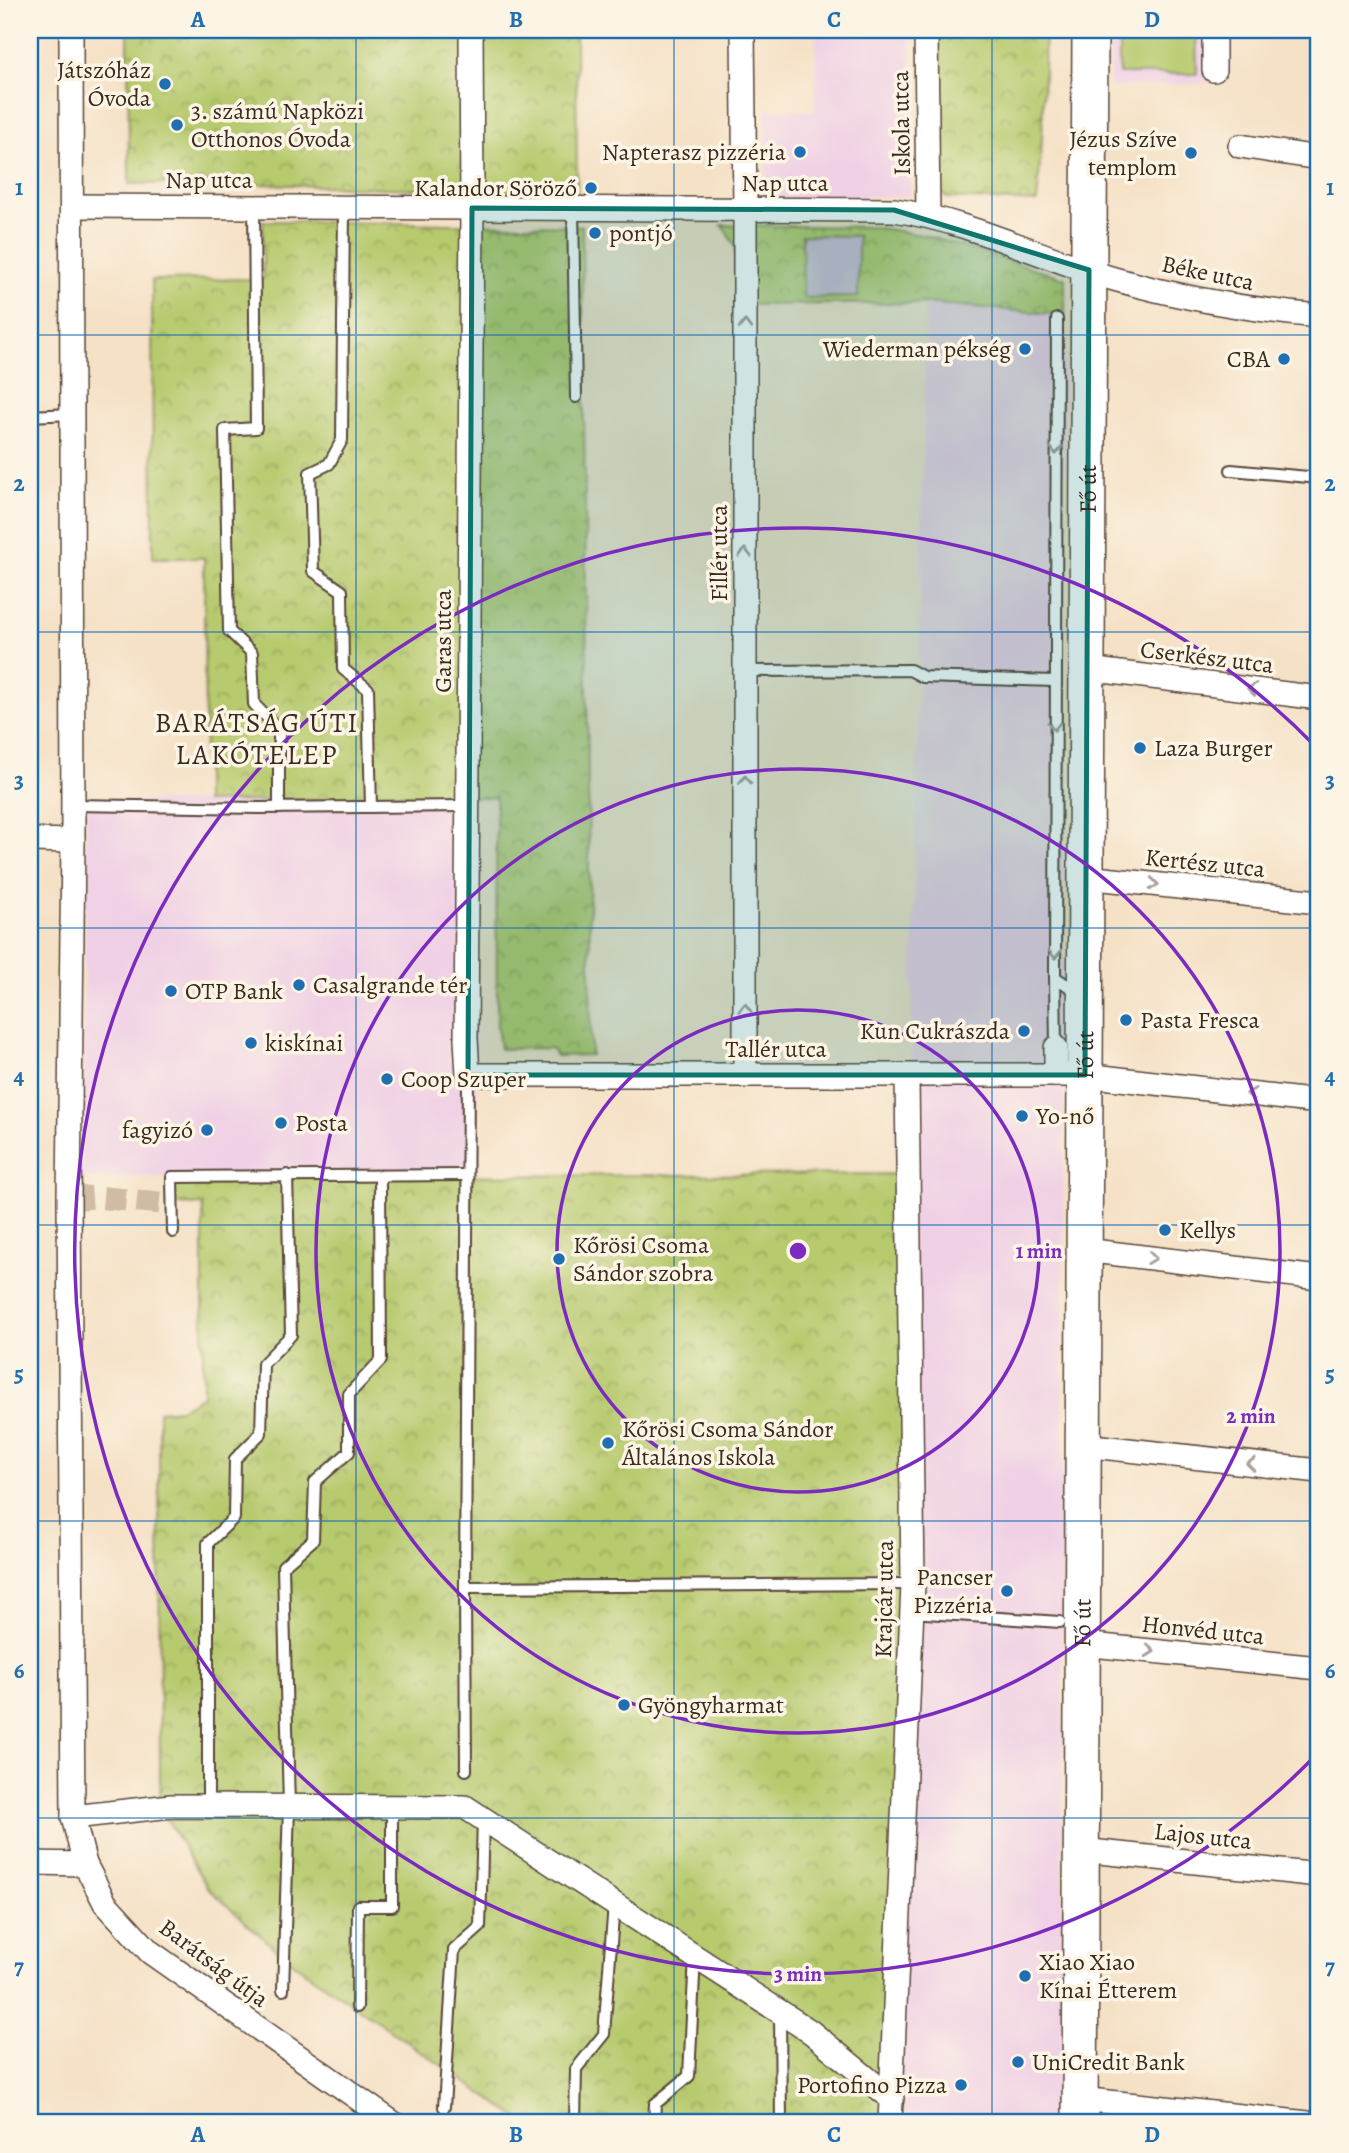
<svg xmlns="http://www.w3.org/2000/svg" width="1349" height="2153" font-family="Alegreya,serif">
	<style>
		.built { fill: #f0d0e5 }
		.industrial { fill: #cebed2 }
		.grass { fill: #b7ca6e; stroke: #797a46; stroke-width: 2 }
		.park { fill: url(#park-crowns); stroke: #797a46; stroke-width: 2; fill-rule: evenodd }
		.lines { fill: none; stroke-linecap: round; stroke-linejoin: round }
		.street-tunnel { stroke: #d0bca4; stroke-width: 23; stroke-dasharray: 23 11; stroke-linecap: butt }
		.lane-casing { stroke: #574537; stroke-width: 14 }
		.street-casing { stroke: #574537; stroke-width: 26 }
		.primary-casing { stroke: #574537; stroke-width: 38 }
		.lane { stroke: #fff; stroke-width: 10 }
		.street { stroke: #fff; stroke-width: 23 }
		.primary { stroke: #fff; stroke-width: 35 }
		.oneway { stroke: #a79f9a }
		.marked { fill: #0f766e; fill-opacity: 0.2; stroke: #0f766e; stroke-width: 5; stroke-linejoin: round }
		.grid { fill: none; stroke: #1f6fb2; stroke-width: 2; stroke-opacity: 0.55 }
		.ring { fill: none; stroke: #7b2cbf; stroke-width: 3.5 }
		.poi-dot { fill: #1f6fb2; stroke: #fcf5e5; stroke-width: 2.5 }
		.labels { text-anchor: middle; stroke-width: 7; stroke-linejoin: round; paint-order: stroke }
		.poi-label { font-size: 24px; fill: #3b2a1e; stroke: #fcf5e5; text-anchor: start }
		.street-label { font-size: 24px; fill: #3b2a1e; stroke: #fcf5e5 }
		.quarter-label { font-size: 28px; letter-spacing: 2px; fill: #3b2a1e; stroke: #fcf5e5 }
		.centre { fill: #7b2cbf; stroke: #fcf5e5; stroke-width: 3.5 }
		.ring-label { font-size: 21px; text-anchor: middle; font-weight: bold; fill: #7b2cbf; stroke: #fcf5e5; stroke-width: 7; stroke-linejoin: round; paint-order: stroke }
		.neatline { fill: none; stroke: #1f6fb2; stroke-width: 2.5 }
		.grid-label { font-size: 23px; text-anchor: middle; font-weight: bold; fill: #1f6fb2 }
	</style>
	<defs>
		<pattern id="park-crowns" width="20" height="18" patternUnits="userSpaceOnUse" patternTransform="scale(1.75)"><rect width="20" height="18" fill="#b7ca6e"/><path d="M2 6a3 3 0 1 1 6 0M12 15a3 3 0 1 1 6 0" fill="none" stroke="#96a45a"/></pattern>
	</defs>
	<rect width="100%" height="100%" fill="#fcf5e5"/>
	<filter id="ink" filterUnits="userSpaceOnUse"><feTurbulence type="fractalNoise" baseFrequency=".0143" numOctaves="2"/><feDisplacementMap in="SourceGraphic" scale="14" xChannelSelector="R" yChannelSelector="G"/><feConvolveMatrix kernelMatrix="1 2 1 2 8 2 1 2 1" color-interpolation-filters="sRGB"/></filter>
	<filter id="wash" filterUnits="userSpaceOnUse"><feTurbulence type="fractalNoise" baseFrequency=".00686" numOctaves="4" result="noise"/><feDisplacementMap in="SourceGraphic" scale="28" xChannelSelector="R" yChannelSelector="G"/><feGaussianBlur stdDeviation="1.57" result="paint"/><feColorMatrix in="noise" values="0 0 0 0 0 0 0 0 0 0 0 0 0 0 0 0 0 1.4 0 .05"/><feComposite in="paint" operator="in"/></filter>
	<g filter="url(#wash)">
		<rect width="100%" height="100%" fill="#f5e1c6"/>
		<g class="built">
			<path d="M816,30h95l-1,166 -145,3 1,-89 49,1z"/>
			<path d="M1110,30h101v53l-101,4z"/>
			<path d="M927,236l138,42 -3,1845h-190l25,-659 -2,-367 16,-34z"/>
			<path d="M472,798l6,370 -397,11 6,-379 118,2z"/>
			<path d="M30,1746l11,24 -2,72 -9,5z"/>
		</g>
		<path class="industrial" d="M802,235l56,1v62h-56z"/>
		<path class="grass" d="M1119,30h77l1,44h-78z"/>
		<g class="park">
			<path d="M128,30h448l1,164 -350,-11 -98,1z"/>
			<path d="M929,30h116l-3,109 -5,63 -90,-4 -20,-20z"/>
			<path d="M263,221l319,5 9,829 -35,1 -5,-8 -51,1 -3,-25 -1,-227 -291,5 -1,-244h-51l-1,-278 111,-1z"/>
			<path d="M722,225l153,2 52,9 138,42v37l-139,-12 -190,2 -1,-59zM802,235l56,1v61l-55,1z"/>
			<path d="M908,1174l5,409 -23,540h-365l-241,-166 -77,-70 -47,-79 -1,-397 21,-2 23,-13v-191l-31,-1v-27z"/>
		</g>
	</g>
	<g filter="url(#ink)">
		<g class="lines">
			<path class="street-tunnel" d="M69,1199l25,-2 78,7"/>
			<defs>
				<g id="lane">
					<path d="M254,207l2,221 -31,2 4,201 23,22 2,51 25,26v78"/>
					<path d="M344,207l-2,233 -13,24 -19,9 3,98 29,20 1,78 25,20 3,118"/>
					<path d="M573,208l3,189"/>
					<path d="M1057,319l-2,658 25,17"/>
					<path d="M30,416l41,-2"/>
					<path d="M1231,470l88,8"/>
					<path d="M745,671l165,-1 13,7 131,4"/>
					<path d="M73,805l186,3 208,-2"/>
					<path d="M1055,977l1,71"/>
					<path d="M173,1232l-1,-55 294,-2"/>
					<path d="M465,1587l448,-3"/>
					<path d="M911,1612l149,10"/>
					<path d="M466,1770l-1,-183 3,-512"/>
					<path d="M208,1806v-263l26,-25 1,-59 26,-26 2,-69 28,-29 -4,-160"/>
					<path d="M283,1990l6,-183 -6,-241 30,-26 2,-58 34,-30v-58l32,-34 -1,-184"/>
					<path d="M357,2007l1,-101h34v-99"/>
					<path d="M780,2014l1,109"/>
					<path d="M444,2107l10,-157 26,-23 3,-108"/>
					<path d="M575,2123l1,-54 28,-35 10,-130"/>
					<path d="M654,2123l1,-19 34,-28 6,-120"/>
				</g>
				<g id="street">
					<path d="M71,30l2,811 -4,358 4,618 12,47 20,39 45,49 243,171"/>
					<path d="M471,30l1,178 -6,831 2,36h617l234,27"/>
					<path d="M743,30l2,179v867"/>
					<path d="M926,30l2,186"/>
					<path d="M1214,70v-40"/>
					<path d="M1240,146l79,12"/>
					<path d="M73,206l821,4c76,11 147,48 220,69 67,19 136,31 205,37"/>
					<path d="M1088,669l231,29"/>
					<path d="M30,840l43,1"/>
					<path d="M1086,877l233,25"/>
					<path d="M1056,1048v27"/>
					<path d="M1084,1250l235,28"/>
					<path d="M1083,1445l236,26"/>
					<path d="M1082,1644l237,24"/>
					<path d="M73,1817l98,-11 294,1 346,225 81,67"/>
					<path d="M1081,1850l238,25"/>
					<path d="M30,1863l55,1"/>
					<path d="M1080,2099l228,24"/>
					<path d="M890,2123l23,-539 -6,-508"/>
				</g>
				<g id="primary">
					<path id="s1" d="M1080,2123l10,-2093"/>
				</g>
			</defs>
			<use href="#lane" class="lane-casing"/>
			<use href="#street" class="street-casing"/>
			<use href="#primary" class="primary-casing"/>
			<use href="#lane" class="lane"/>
			<use href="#street" class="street"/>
			<use href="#primary" class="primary"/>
		</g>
		<defs><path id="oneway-chevron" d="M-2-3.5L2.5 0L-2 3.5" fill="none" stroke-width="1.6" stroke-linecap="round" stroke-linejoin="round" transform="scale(1.75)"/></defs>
		<g class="oneway">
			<use href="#oneway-chevron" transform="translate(745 325) rotate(-90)"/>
			<use href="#oneway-chevron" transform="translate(1056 450) rotate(91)"/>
			<use href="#oneway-chevron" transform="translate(745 553) rotate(-90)"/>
			<use href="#oneway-chevron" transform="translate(1252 689) rotate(-173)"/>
			<use href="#oneway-chevron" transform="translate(1054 726) rotate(90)"/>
			<use href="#oneway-chevron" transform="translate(745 780) rotate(-90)"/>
			<use href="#oneway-chevron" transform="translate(1154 884) rotate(6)"/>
			<use href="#oneway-chevron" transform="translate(1055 954) rotate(90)"/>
			<use href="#oneway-chevron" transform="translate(745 1008) rotate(-90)"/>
			<use href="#oneway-chevron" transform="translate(1251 1094) rotate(-173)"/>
			<use href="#oneway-chevron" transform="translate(1152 1258) rotate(7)"/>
			<use href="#oneway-chevron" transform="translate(1251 1464) rotate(-174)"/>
			<use href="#oneway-chevron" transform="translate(1150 1651) rotate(6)"/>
		</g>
	</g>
	<path class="marked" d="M472,208l422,2 195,60 -4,805h-617z"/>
	<path class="grid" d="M356,30v2093M674,30v2093M992,30v2093M30,335h1289M30,632h1289M30,928h1289M30,1225h1289M30,1521h1289M30,1818h1289"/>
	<g class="ring">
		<circle cx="798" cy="1251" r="241"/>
		<circle cx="798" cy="1251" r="482"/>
		<path d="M1318 1753A723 723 0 1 1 1318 749"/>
	</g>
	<g class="poi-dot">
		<circle cx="165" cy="84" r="7"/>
		<circle cx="177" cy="125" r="7"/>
		<circle cx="800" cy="152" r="7"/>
		<circle cx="1191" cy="153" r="7"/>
		<circle cx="591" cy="188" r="7"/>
		<circle cx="595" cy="233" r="7"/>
		<circle cx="1025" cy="349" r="7"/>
		<circle cx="1284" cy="359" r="7"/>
		<circle cx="1140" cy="748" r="7"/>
		<circle cx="299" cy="985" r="7"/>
		<circle cx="171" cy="991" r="7"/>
		<circle cx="1126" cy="1020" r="7"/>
		<circle cx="1024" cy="1031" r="7"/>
		<circle cx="251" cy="1043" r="7"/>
		<circle cx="387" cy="1079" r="7"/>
		<circle cx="1022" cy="1116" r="7"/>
		<circle cx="281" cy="1123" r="7"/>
		<circle cx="207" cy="1130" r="7"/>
		<circle cx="1165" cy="1230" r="7"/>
		<circle cx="559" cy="1259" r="7"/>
		<circle cx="608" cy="1443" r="7"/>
		<circle cx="1007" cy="1591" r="7"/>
		<circle cx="624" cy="1705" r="7"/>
		<circle cx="1025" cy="1976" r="7"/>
		<circle cx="1018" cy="2062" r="7"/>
		<circle cx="961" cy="2085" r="7"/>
	</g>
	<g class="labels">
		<g class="poi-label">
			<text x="151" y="78" text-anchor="end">Játszóház<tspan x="151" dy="28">Óvoda</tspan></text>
			<text x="191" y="119">3. számú Napközi<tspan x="191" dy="28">Otthonos Óvoda</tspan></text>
			<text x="1177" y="147" text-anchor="end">Jézus Szíve<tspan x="1177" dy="28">templom</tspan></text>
			<text x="786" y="160" text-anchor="end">Napterasz pizzéria</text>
			<text x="577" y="196" text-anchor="end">Kalandor Söröző</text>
			<text x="609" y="241">pontjó</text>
			<text x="1011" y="357" text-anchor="end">Wiederman pékség</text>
			<text x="1270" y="367" text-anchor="end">CBA</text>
			<text x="1154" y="756">Laza Burger</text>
			<text x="313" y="993">Casalgrande tér</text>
			<text x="185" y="999">OTP Bank</text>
			<text x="1140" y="1028">Pasta Fresca</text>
			<text x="1010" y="1039" text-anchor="end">Kun Cukrászda</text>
			<text x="265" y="1051">kiskínai</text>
			<text x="401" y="1087">Coop Szuper</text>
			<text x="1036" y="1124">Yo-nő</text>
			<text x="295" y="1131">Posta</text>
			<text x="193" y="1138" text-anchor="end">fagyizó</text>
			<text x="1179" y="1238">Kellys</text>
			<text x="573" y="1253">Kőrösi Csoma<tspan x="573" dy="28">Sándor szobra</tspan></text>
			<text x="622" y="1437">Kőrösi Csoma Sándor<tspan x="622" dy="28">Általános Iskola</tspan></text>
			<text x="993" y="1585" text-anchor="end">Pancser<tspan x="993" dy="28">Pizzéria</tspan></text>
			<text x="638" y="1713">Gyöngyharmat</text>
			<text x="1039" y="1970">Xiao Xiao<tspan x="1039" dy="28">Kínai Étterem</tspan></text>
			<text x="1032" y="2070">UniCredit Bank</text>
			<text x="947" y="2093" text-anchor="end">Portofino Pizza</text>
		</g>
		<g class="street-label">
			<text transform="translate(901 123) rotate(-91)" y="8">Iskola utca</text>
			<text x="209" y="188">Nap utca</text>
			<text x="785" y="191">Nap utca</text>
			<text transform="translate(1208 273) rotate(12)" y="8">Béke utca</text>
			<text dy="8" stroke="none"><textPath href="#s1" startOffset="1634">Fő út</textPath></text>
			<text transform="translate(719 553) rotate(-90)" y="8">Fillér utca</text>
			<text transform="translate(443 641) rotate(-90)" y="8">Garas utca</text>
			<text transform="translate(1207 657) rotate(7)" y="8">Cserkész utca</text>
			<text transform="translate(1205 863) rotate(6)" y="8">Kertész utca</text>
			<text x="776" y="1057">Tallér utca</text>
			<text dy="8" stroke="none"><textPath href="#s1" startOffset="1068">Fő út</textPath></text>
			<text transform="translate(884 1599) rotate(-89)" y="8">Krajcár utca</text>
			<text dy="8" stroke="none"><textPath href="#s1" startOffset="500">Fő út</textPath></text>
			<text transform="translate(1203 1630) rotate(6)" y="8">Honvéd utca</text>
			<text transform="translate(1203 1836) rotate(6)" y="8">Lajos utca</text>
			<text transform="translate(214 1963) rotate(37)" y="8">Barátság útja</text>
		</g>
		<g class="quarter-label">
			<text x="257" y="732">BARÁTSÁG ÚTI<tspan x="257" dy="32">LAKÓTELEP</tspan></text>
		</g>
	</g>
	<circle cx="798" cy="1251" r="10" class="centre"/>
	<g class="ring-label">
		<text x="1039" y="1258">1 min</text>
		<text x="1251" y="1423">2 min</text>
		<text x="798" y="1981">3 min</text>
	</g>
	<rect width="1349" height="2153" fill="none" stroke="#fcf5e5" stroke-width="77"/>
	<rect x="38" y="38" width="1272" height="2076" class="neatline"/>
	<g class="grid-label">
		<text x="198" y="27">A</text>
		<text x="516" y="27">B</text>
		<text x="834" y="27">C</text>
		<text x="1152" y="27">D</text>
		<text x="19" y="195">1</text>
		<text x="1330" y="195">1</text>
		<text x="19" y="491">2</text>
		<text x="1330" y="491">2</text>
		<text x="19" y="788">3</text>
		<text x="1330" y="788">3</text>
		<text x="19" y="1084">4</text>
		<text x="1330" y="1084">4</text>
		<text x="19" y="1381">5</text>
		<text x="1330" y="1381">5</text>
		<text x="19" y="1678">6</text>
		<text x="1330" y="1678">6</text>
		<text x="19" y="1974">7</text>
		<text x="1330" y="1974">7</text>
		<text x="198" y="2142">A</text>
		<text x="516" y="2142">B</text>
		<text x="834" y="2142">C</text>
		<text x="1152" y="2142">D</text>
	</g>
</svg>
